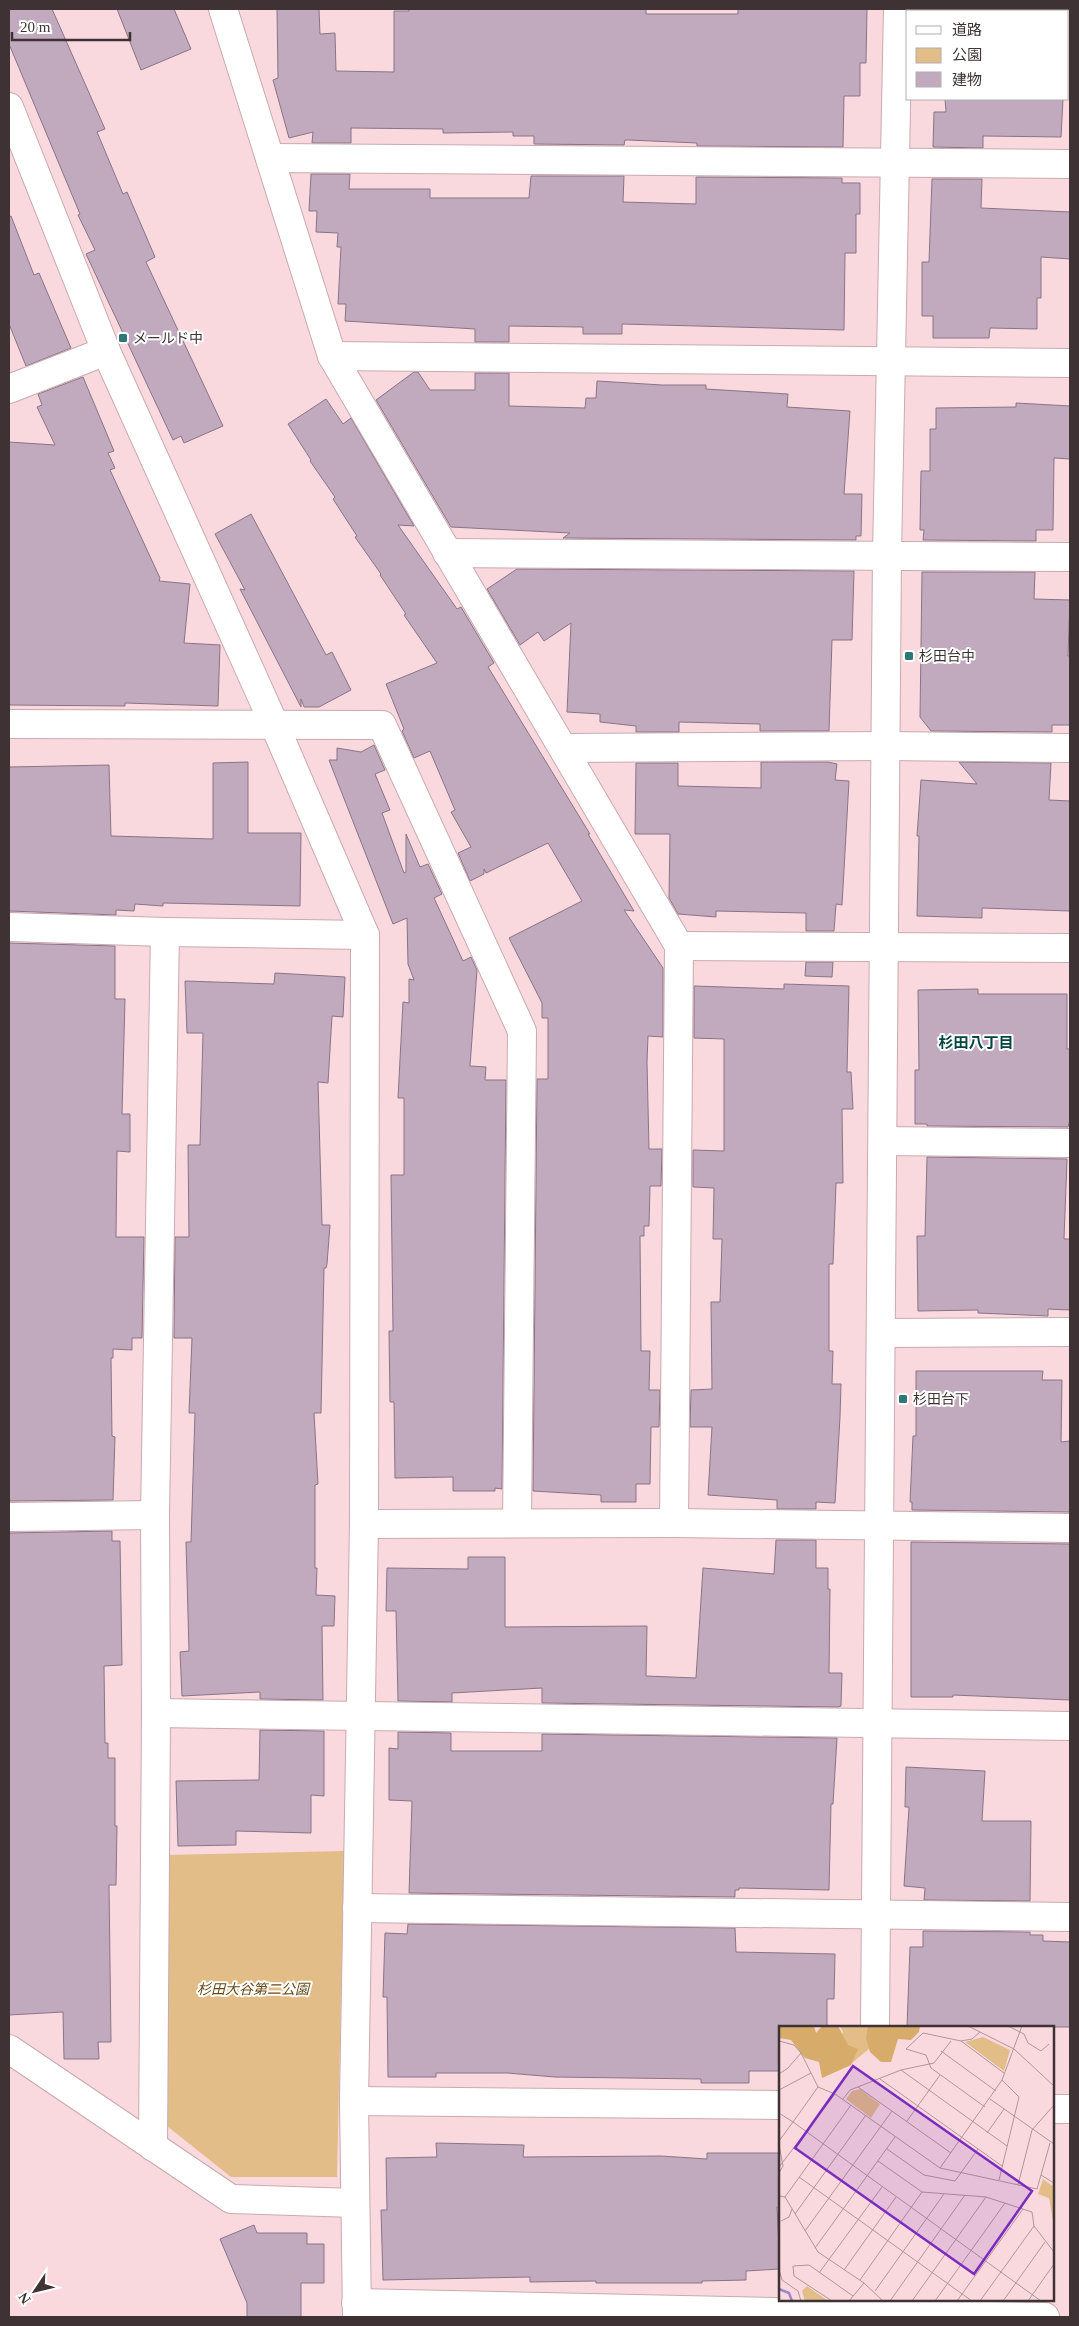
<svg xmlns="http://www.w3.org/2000/svg" width="1079" height="2326" font-family="'Times New Roman','Noto Sans JP',serif">
	<style>
		.green { fill: #e2bd87 }
		.building { fill: #c1aabd; stroke: #897486 }
		.lines { fill: none; stroke-linecap: round; stroke-linejoin: round }
		.street-casing { stroke: #c9aaaf; stroke-width: 30 }
		.secondary-casing { stroke: #c9aaaf; stroke-width: 30 }
		.street { stroke: #fff; stroke-width: 28 }
		.secondary { stroke: #fff; stroke-width: 28 }
		.poi-dot { fill: #2e7775; stroke: #fff; stroke-width: 2 }
		.labels { text-anchor: middle; stroke-width: 4; stroke-linejoin: round; paint-order: stroke }
		.poi-label { font-size: 14px; fill: #3f3234; stroke: #fff; text-anchor: start }
		.park-label { font-size: 14px; font-style: italic; fill: #674917; stroke: #fff }
		.neighbourhood-label { font-size: 15px; font-weight: bold; fill: #004443; stroke: #fff }
		.inset-river { fill: none; stroke: #9b87c9; stroke-width: 2.5 }
		.inset-road { fill: none; stroke: #af969a; stroke-width: 1 }
		.view { fill: #7b2cbf; fill-opacity: 0.15; stroke: #7b2cbf; stroke-width: 2.5 }
		.inset-edge { fill: none; stroke: #3f3234; stroke-width: 2.5 }
	</style>
	<rect width="100%" height="100%" fill="#fad9de"/>
	<path class="green" d="M344,1851l-7,326h-106l-69,-55 4,-267z"/>
	<g class="building">
		<path d="M9,9h43l53,120 -8,3 26,62 4,-2 28,65 -9,5 77,164 -39,17 -3,-7 -8,4 -87,-186 9,-4 -17,-35 2,-1 -71,-170z"/>
		<path d="M117,9h57l17,40 -50,21z"/>
		<path d="M277,9h42l1,25 15,-1 1,38 58,1v-61h15v-2h237v5h92v-5h129l-1,54h-6v33h-16l-1,51 -146,-1v-3l-69,-3h-3l-1,5 -90,-1v-8h-21v-4l-70,1v-4l-92,-1v15h-39l1,-11 -24,6 -16,-58 5,-2z"/>
		<path d="M945,99h118l-2,38 -78,-1v12l-50,-1 1,-35h12z"/>
		<path d="M311,174h39l-1,15h81v9h99l2,-22h93l-1,26 73,2v-27l146,1v5h18v31h-4v39h-11l-1,77 -222,-6v10h-39v-7l-74,-1v16h-34v-13l-130,-8 1,-17h-8l3,-57h-4l1,-14 -22,-1 1,-21h-8z"/>
		<path d="M932,179h50l-1,29 89,4v47l-29,-2v41h-4v31l-47,-1 -1,10h-56v-22h-11v-54h7z"/>
		<path d="M11,216l23,59 5,-2 32,75 -45,18 -17,-42v-107z"/>
		<path d="M414,372h4l12,18h45v-17h34v33l76,2 1,-10h10l1,-17 65,4h44v4l82,5 -1,13 63,4 -6,83h18l-1,42h-5v4l-293,-2 7,-5 -119,-6 -75,-127z"/>
		<path d="M83,377l31,74 -6,2 7,15 -5,2 50,108 -1,3 31,3 -6,59 36,2 -2,61 -93,-3v3l-116,-1v-263l46,3 -18,-38 5,-2 -4,-11z"/>
		<path d="M326,399l17,25 8,-6 63,108 -16,-1 59,84 4,-2 33,56 -6,4 102,167h-2l46,77 -10,-1 39,58v69l-15,-1 -1,26 2,87h13l-1,37h-11l-1,40h-5v10h-4l1,115h9l-1,39h11l-1,37h-8l-1,57h-14v18h-35v-7l-68,-4 4,-412h11v-61h-6v-15l-33,-65 73,-37 -34,-58 -62,30 -2,-4v5l-14,7 -12,-28 13,-6 -20,-35 4,-2 -25,-59 -16,7 -12,-27 2,-2 -18,-45 51,-21 -33,-48 2,-1 -26,-39 1,-1 -26,-37 2,-1 -24,-37 2,-2 -25,-36 1,-1 -23,-36z"/>
		<path d="M1016,403l54,3v53l-16,-1 -1,72h-17v11l-113,-1 1,-10h-4l1,-59h9v-42h6v-21l80,-1z"/>
		<path d="M251,514l75,141 6,-3 19,38 -32,17h-15l-3,-8v8l-61,-118 5,1 -30,-56z"/>
		<path d="M517,569l337,2 -2,69h-20l-3,91h-69v-7l-81,-2v10h-43v-6l-36,-4v-8l-33,-2 4,-89 -27,18 -6,-9 -18,13 -33,-56z"/>
		<path d="M922,572h113l-1,27 36,1 -2,56h2v69h-18v7l-121,-1 -11,-14z"/>
		<path d="M374,745l11,25 -10,4 15,36 -8,3 22,60 2,-1v-38l14,33 8,-3 14,30 -8,4 29,63 8,-4 6,13 -7,96 16,1 -1,13h21l-4,409 -7,-1v3h-42v-14l-58,1 -1,-76h-4l-1,-71h4l-2,-156h13v-77h-6l5,-96 6,1v-24l5,1 -6,-16 -1,-46 -14,6 -64,-164h8v-12l24,4z"/>
		<path d="M248,762v71h53l-1,73 -137,-3v3l-28,-2 -1,7 -18,-1v5l-107,-4v-144l100,-2 2,71 102,3v-76z"/>
		<path d="M761,762h67l9,2 -2,16 14,1 -7,124 -6,-1 -2,27h-28v-18l-90,-2v6l-38,-3 -9,-16 1,-64h-35l1,-71h42v23l83,2z"/>
		<path d="M959,762l92,1 -2,37 21,1v110l-88,-3v10l-65,-2 2,-80h-2l4,-56 56,4z"/>
		<path d="M9,943l106,3v53h10l-3,115h8v38l-13,-1 -1,86h28l-2,101h-10v12l-19,-1v9h-2l1,78 3,1 -2,63 -104,1z"/>
		<path d="M806,962h27l-1,15 -27,-1z"/>
		<path d="M275,973l70,4 -2,40 -11,-1 -4,67 -10,-1 4,143h8l-3,39 -1,4h-2l-3,145h-7l4,71 -3,1v83h2l-1,27 19,1 -1,30h-12l1,74 -63,-1v-7l-78,4 -2,-44 9,-1 -3,-109h5l4,-129h-6l3,-75h-18l1,-101h14l-1,-92h12l3,-112h-16l-2,-52 89,3z"/>
		<path d="M784,984l65,2 -2,86h4l2,37h-11l1,74h-7l-3,81h-4v87h4l-1,33h9l-1,33 -5,86 -19,-1v7h-39v-9l-69,-5 4,-68h-22l1,-37 21,-1 -1,-87h9l2,-63h-9l1,-51 -21,-1v-37l31,1v-112l-30,-1v-52l90,3z"/>
		<path d="M978,989v5h89v55h3v71l-2,7 -141,-1v-2h-12v-54h4l-1,-80z"/>
		<path d="M927,1157l140,2 -3,80h6v71l-22,-1v7l-70,-3v-3l-60,1 -1,-75h8z"/>
		<path d="M916,1371h127l-1,9h20l-1,62 9,-1v71l-158,-2v-8h-2l3,-66h3z"/>
		<path d="M112,1531v10h8l2,124 -18,1 1,77h3v15h7v68h2l-1,59h-7l2,157h-13l1,17h-35l-1,-47 -54,3v-482z"/>
		<path d="M776,1540h40v28h12v21h2l-1,84h13l-1,33 -3,1 -296,-4v-15l-90,5v9l-54,-1 -2,-90h-10l1,-43 81,1v-12h37v70l142,-1 -1,50 50,2 7,-110 71,6z"/>
		<path d="M911,1542l159,2v156l-117,-5v2h-42z"/>
		<path d="M260,1730l64,1v65l-13,-1v38l-75,-2v14l-58,1 -2,-65 83,-1z"/>
		<path d="M398,1732l53,1v18h91v-17l295,4 -4,66h-2l-2,86 -90,-2v2h-4v7l-326,-4 3,-92 -23,-1v-52l9,1z"/>
		<path d="M906,1767l79,4 -3,50h49l-1,80 -106,-1 1,-12 -21,-2 5,-79h-4z"/>
		<path d="M408,1924l327,4 1,24 99,2 -1,45h-7v28h-47v44h-31v12h-48v-4l-146,-2 -48,-4h-71v4h-48l-1,-80h-4l2,-64 22,1z"/>
		<path d="M923,1931l107,1v3h13v6l27,1v85h-163l3,-80h13z"/>
		<path d="M436,2143l88,2 -1,12 138,-1 46,3v-6h73v54h-3l3,62 -34,2v9l-44,1v2h-106v-2l-66,1v-5l-147,3 -2,-70h6l-1,-52 51,-1z"/>
		<path d="M254,2225l3,8h50v11h17v39h-23v34h-54v-14l-27,-64z"/>
	</g>
	<g class="lines">
		<defs>
			<g id="street">
				<path d="M223,9l109,347 347,590 -5,577"/>
				<path d="M9,107l97,244 169,375 90,209 -1,589 -10,577 3,216"/>
				<path d="M270,158l800,6"/>
				<path d="M332,356l738,7"/>
				<path d="M9,389l97,-38"/>
				<path d="M447,553l623,4"/>
				<path d="M9,724l373,1 140,306 -5,492"/>
				<path d="M564,748l323,-2 183,2"/>
				<path d="M9,927l156,5 200,3"/>
				<path d="M679,946l391,2"/>
				<path d="M883,1141l187,2"/>
				<path d="M882,1333l188,-1"/>
				<path d="M9,1517l146,-2"/>
				<path d="M364,1524l310,-1 396,5"/>
				<path d="M156,1713l914,13"/>
				<path d="M357,1908l713,9"/>
				<path d="M9,2049l222,150 124,4"/>
				<path d="M354,2101l426,4"/>
				<path d="M1053,2109h17"/>
				<path d="M153,2147l3,-434 -1,-198 10,-583"/>
				<path d="M356,2303l513,11v3"/>
			</g>
			<g id="secondary">
				<path d="M875,2027l12,-1473 11,-545"/>
				<path d="M870,2300l-1,14 176,3"/>
			</g>
		</defs>
		<use href="#street" class="street-casing"/>
		<use href="#secondary" class="secondary-casing"/>
		<use href="#street" class="street"/>
		<use href="#secondary" class="secondary"/>
	</g>
	<g class="poi-dot">
		<rect x="118" y="333" width="10" height="10" rx="2.5"/>
		<rect x="904" y="651" width="10" height="10" rx="2.5"/>
		<rect x="898" y="1394" width="10" height="10" rx="2.5"/>
	</g>
	<g class="labels">
		<g class="poi-label">
			<text x="133" y="343">メールド中</text>
			<text x="919" y="661">杉田台中</text>
			<text x="913" y="1404">杉田台下</text>
		</g>
		<g class="park-label">
			<text x="253" y="1994">杉田大谷第二公園</text>
		</g>
		<g class="neighbourhood-label">
			<text x="976" y="1048">杉田八丁目</text>
		</g>
	</g>
	<g transform="translate(779 2026)">
		<rect width="275" height="275" fill="#fad9de"/>
		<path d="M61,0h31l-1,22 -23,19 -9,-17 5,-18zM204,11l27,13 -6,21 -39,-29zM81,63l20,15 -9,14 -25,-19 6,-8zM264,153l11,8 -1,34 -4,-23 -11,-4zM28,260l21,15h-23l-3,-10z" fill="#e2bd87"/>
		<path d="M0,0h35l2,7 6,-7h16l10,19 10,4 -7,16 -29,13 -3,-16 -14,-4 -14,-18 -12,-2zM89,0h52l-1,6 -8,8 -13,-1 -7,23h-10l-11,-10 -4,-14z" fill="#d7ab6a"/>
		<path class="inset-river" d="M0,263l10,4 3,8"/>
		<path class="inset-road" d="M189,0l46,23 40,37M229,0l16,8 4,9 13,8 8,-7M201,6l-8,7 -11,2 -38,-8 -17,16 20,6 5,13 54,39M0,15l15,4 7,8 17,34 17,7 105,74 97,21 13,-46M182,15l43,32M162,25l55,40M122,44l106,76M0,48l9,-6 13,-15M101,53l122,87M39,61l-25,35 248,179M79,61l93,66M0,64l32,-17M64,73l7,-9 51,-20 33,-7 17,-22M211,73l64,45M0,87l14,9 -14,19M128,95l33,-46M208,107l17,-24M0,119l4,21 -4,7M108,123l37,26 31,6 23,-32M99,135l44,31 64,5 46,15 2,14 20,26M0,141l56,-73M161,142l62,-88 20,-54M262,149l13,8M20,151l173,124M220,154l20,-83 -17,-17M239,159l14,-55 22,-25M0,170l6,1 33,55 46,31 19,18M6,171l66,-92M16,188l71,-99M2,195l8,-4 3,-8M26,205l87,-120M36,222l80,-111M0,243l3,11 16,11 3,10M65,244l52,-73M40,247l63,-86M81,254l62,-88M96,265l69,-97M53,275l-38,-25 -1,-10 16,-1 44,31M70,275l15,-18M111,275l75,-106M133,275l74,-104M156,275l70,-98M178,275l66,-92M201,275l54,-75M224,275l42,-59M249,275l26,-37"/>
		<path class="view" d="M74,40l179,125 -58,83 -179,-126z"/>
		<rect width="275" height="275" class="inset-edge"/>
	</g>
	<rect width="1079" height="2326" fill="none" stroke="#3f3234" stroke-width="20"/>
	<rect x="906" y="10" width="162" height="90" fill="#ffffff" stroke="#b2adae"/>
	<rect x="916" y="26" width="25" height="8" fill="#ffffff" stroke="#b2adae"/>
	<text x="952" y="35" font-size="15" fill="#3f3234">道路</text>
	<rect x="916" y="48" width="25" height="15" fill="#e2bd87" stroke="#b2adae"/>
	<text x="952" y="60" font-size="15" fill="#3f3234">公園</text>
	<rect x="916" y="72" width="25" height="15" fill="#c1aabd" stroke="#b2adae"/>
	<text x="952" y="85" font-size="15" fill="#3f3234">建物</text>
	<g transform="translate(35 2291) rotate(235)" stroke="#ffffff" stroke-width="4" paint-order="stroke">
	<path d="M0-4L9 19L0 12L-9 19Z" fill="#3f3234"/>
	<text y="-8" font-size="14" font-weight="bold" text-anchor="middle" fill="#3f3234">N</text>
	</g>
	<path d="M12 32v8h118v-8" fill="none" stroke="#3f3234" stroke-width="2.5"/>
	<text x="20" y="32" font-size="15" fill="#3f3234" stroke="#ffffff" stroke-width="4" paint-order="stroke">20 m</text>
</svg>
